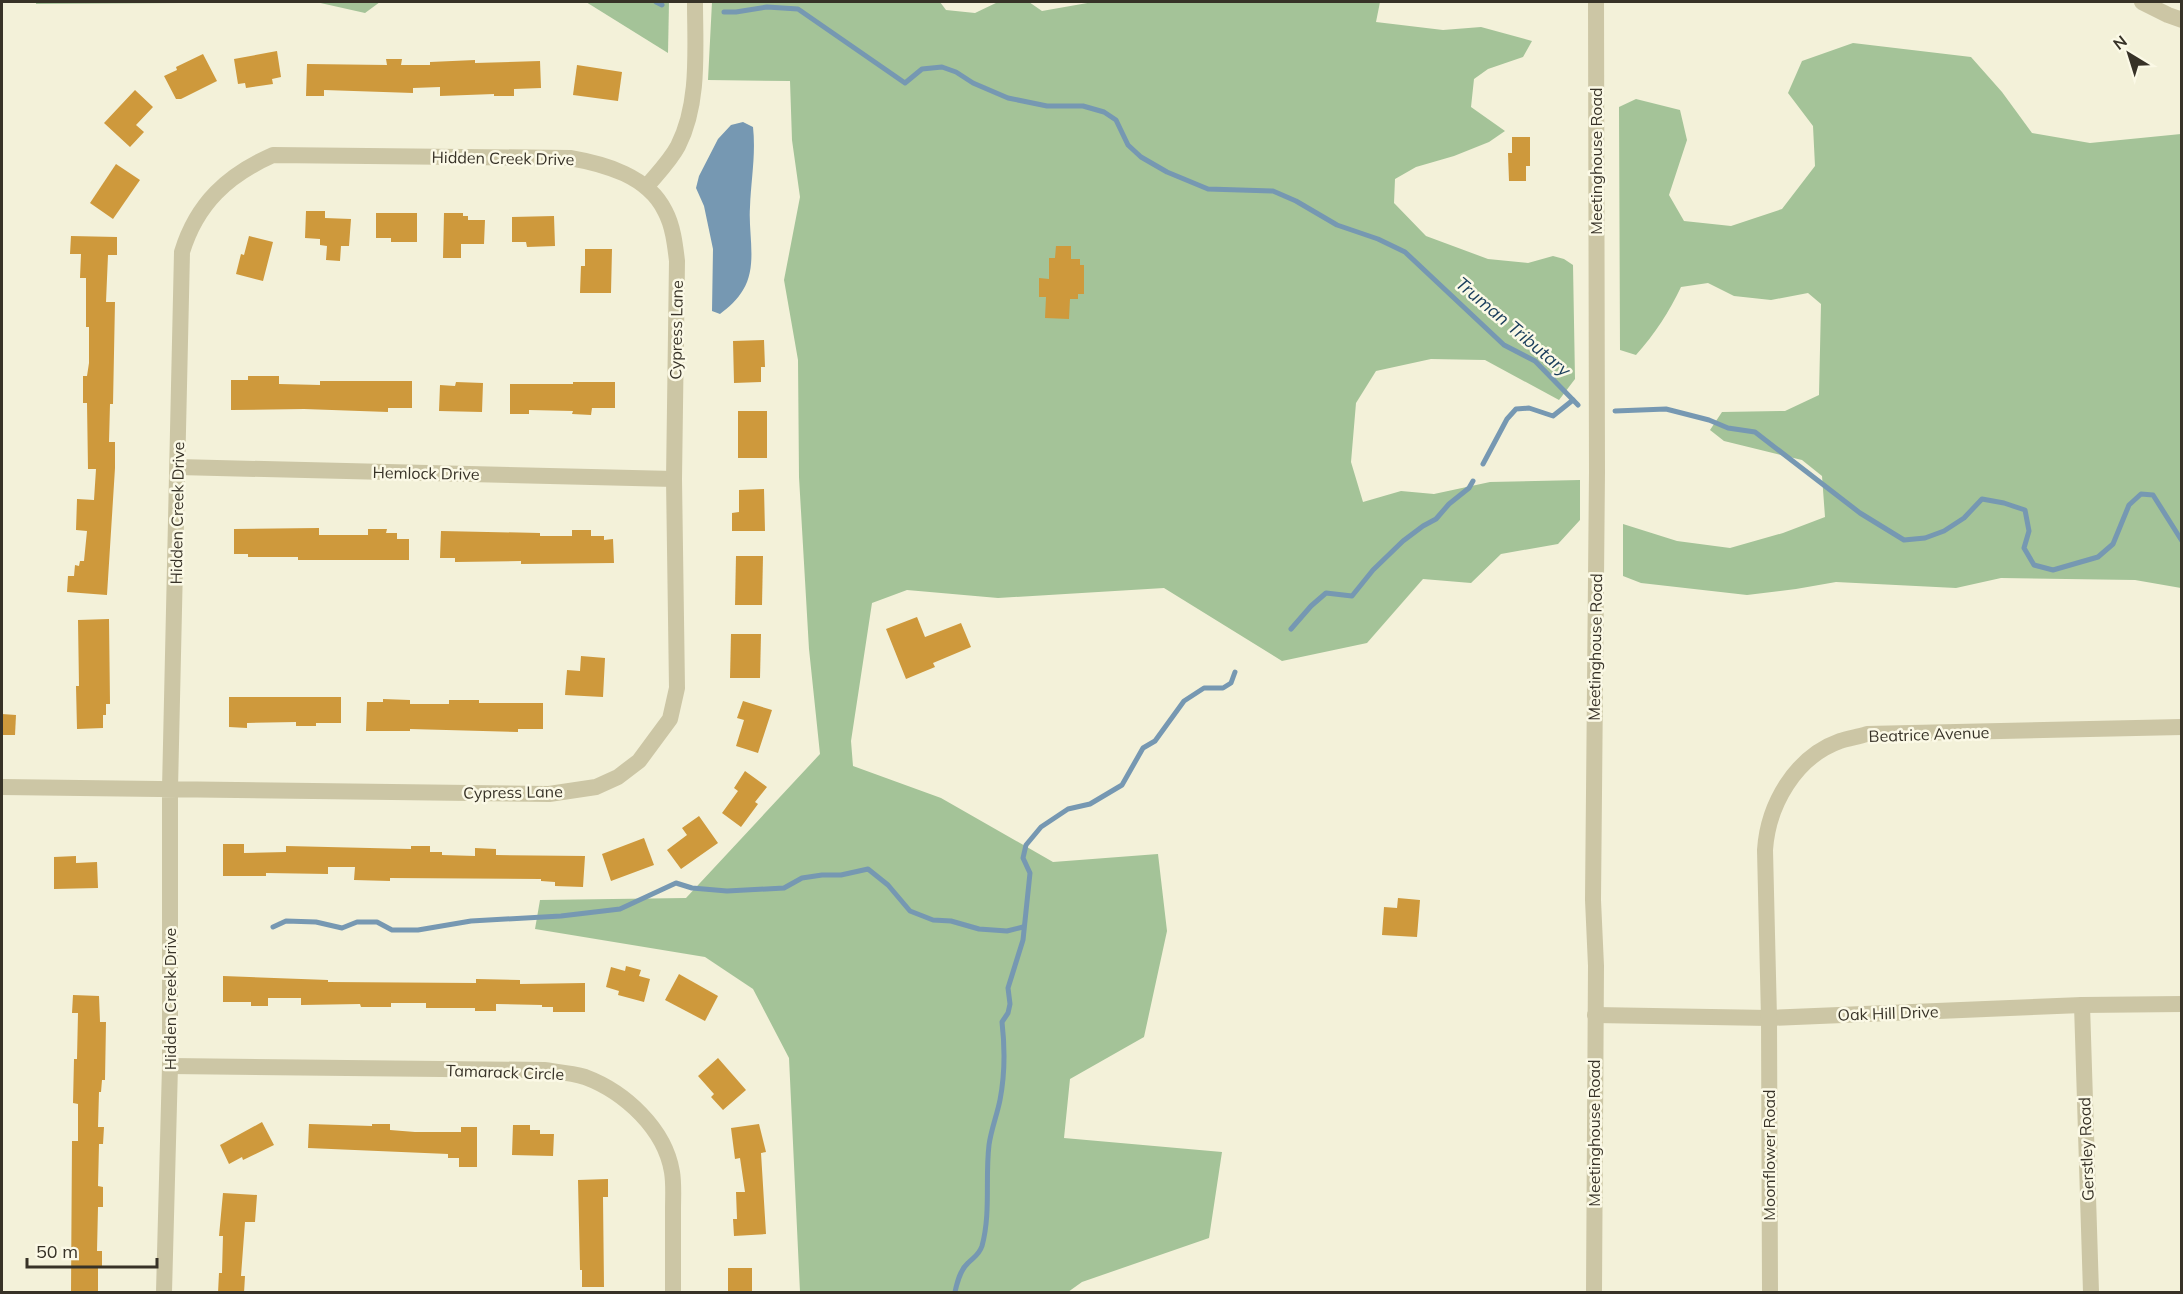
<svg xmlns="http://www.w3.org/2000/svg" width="2183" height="1294" font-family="Mulish,sans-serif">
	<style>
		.green { fill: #a4c398 }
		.water { fill: #7698b2 }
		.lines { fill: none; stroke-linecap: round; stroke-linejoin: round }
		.stream { stroke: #7698b2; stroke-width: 5 }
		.building { fill: #ce993c }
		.minor { stroke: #ccc6a5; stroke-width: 16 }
		.tertiary { stroke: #ccc6a5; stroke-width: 16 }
		.labels { text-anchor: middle; stroke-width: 5; stroke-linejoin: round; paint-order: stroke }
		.street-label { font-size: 16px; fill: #373227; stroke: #fbf9e6 }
		.water-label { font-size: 18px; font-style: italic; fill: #193d5b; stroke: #fbf9e6 }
	</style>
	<rect width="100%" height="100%" fill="#f3f1d9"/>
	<g class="green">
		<path d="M36,2h344l-15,11 -49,-11 -280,2z"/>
		<path d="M586,2h83l-1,51z"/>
		<path d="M712,2h228l6,8 29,3 23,-11h31l13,9 51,-9h287l-4,20 67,8 38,-3 51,14 -9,16 -35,12 -14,10 -3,28 34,24 -16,11 -35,14 -38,11 -21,12 -1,24 32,33 62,23 40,4 25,-7 11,3 9,6 2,114 -16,21 -74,-40 -54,-1 -55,12 -20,32 -5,59 12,40 38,-11 33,3 56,-12 90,-2v40l-22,24 -57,10 -30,29 -48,-4 -56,64 -85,18 -118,-73 -166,10 -91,-8 -35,13 -21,138 2,25 88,32 112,64 105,-8 9,77 -23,106 -74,42 -6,59 158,14 -13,86 -127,44 -14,10h-268l-11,-234 -36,-69 -48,-32 -170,-28 5,-29 146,-2 134,-144 -11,-105 -10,-172 -1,-117 -14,-80 16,-83 -8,-57 -2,-59 -82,-1z"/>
		<path d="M1853,43l118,14 31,35 30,41 58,10 91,-9v454l-46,-8 -134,-2 -45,10 -120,-6 -40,7 -49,6 -106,-12 -18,-7v-52l54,17 53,7 53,-15 42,-16 -3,-41 -20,-16 -78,-19 -14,-11 12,-18 63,-1 34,-16 2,-91 -13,-11 -37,7 -37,-4 -26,-13 -27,4c-12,25 -26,47 -45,68l-16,-5 -1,-243 17,-8 44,11 7,30 -18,55 15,26 47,5 51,-17 33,-43 -2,-40 -25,-33 14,-32z"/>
	</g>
	<path class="water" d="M743,122l10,5c3,27 -2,53 -3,80 -2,27 8,59 -7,83 -5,9 -15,18 -23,24l-8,-3 1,-62 -9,-43 -8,-18 3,-12 19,-37 13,-14z"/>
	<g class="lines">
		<g class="stream">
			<path d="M656,2l6,3"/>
			<path d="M724,12h12l31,-5 31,2 107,74 17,-14 20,-2 14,5 17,11 35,15 39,8h36l21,6 12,8 12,25 13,12 26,15 41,17 65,2 23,10 41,24 41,14 27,13 99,93 31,16 43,44"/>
			<path d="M1615,411l51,-2 43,11 19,8 27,4 105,81 44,27 21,-2 19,-7 20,-13 18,-19 22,4 21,7 4,21 -5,17 10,17 19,5 45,-13 15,-13 16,-39 12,-11 12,1 29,46"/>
			<path d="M1483,464l24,-45 9,-10 13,-1 24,8 20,-16"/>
			<path d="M1291,629l20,-23 15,-13 26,3 21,-26 30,-29 20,-15 13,-7 13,-15 20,-16 4,-7"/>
			<path d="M273,927l13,-6 30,1 26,6 15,-6h20l15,8h26l53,-9 90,-5 59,-7 56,-26 16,5 35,3 57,-3 18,-10 20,-3h19l27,-6 20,16 22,26 23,9 18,1 28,8 28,2 16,-4"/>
			<path d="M955,1292c2,-9 5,-22 13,-29 6,-6 11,-8 14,-17 9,-33 3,-68 7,-101 2,-15 8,-30 11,-45 5,-26 5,-52 2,-78l6,-9 2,-9 -2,-16 15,-48 7,-67 -7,-15 3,-13 15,-18 27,-18 22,-5 32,-19 21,-37 12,-7 29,-40 20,-13h19l8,-5 4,-11"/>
		</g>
	</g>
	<g class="building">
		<path d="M277,51l4,26 -9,2 1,5 -27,4 -1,-5 -7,1 -4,-25z"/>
		<path d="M203,54l14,27 -36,18h-5l-12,-23 13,-6 -1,-3z"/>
		<path d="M386,59h16l-1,6h29v-3l45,-2v3l65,-2 1,27 -27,1v7h-20v-2l-54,2v-9l-27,1v5l-89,-3v6h-18l1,-32 80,1z"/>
		<path d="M577,65l45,7 -4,29 -45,-6z"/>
		<path d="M135,90l18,17 -17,18 8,7 -14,15 -26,-24z"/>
		<path d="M1512,137h18v29h-4v15h-17l-1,-28h4z"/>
		<path d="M116,164l24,16 -27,39 -23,-16z"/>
		<path d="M306,211h19v7l26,1 -2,27h-8l-1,15 -14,-1 1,-14 -7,-1v-6l-15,-1z"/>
		<path d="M376,213h41v29h-26v-4h-15z"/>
		<path d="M444,213h19v3h5v4h17l-1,24h-23v14h-18z"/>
		<path d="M554,216l1,30 -28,1 -1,-5h-14v-25z"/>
		<path d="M71,236l46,1v18h-9l-2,47h9l-2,102h-3l-1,38h6v26l-8,127 -40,-3 1,-16h6l1,-11 4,1 1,-5h4l3,-30 -11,-1 1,-31 17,1 2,-31h-8l-1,-66h-4v-27h4l2,-13v-36h-3v-49h-6l1,-24h-11z"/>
		<path d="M249,236l24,6 -10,39 -27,-7 5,-20 3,1z"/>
		<path d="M1056,246h15v13h9v6h4v29h-6v5h-8l-1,20 -24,-1 1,-21h-7v-19l10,1v-21h6z"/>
		<path d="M585,249h27l-1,44h-31l1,-27h4z"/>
		<path d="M764,340l1,27h-4v15l-27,1 -1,-42z"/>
		<path d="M248,376h31v8l41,1v-4h92v27h-24v4l-84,-3 -73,1v-30h17z"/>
		<path d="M456,382l27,1 -1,29 -43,-1 1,-26 15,1z"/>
		<path d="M573,382h42v26h-23l-1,7 -19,-1 1,-3 -44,-1v4h-19v-30h63z"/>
		<rect x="738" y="411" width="29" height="47"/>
		<path d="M764,489l1,42h-33v-18l7,-1v-22z"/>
		<path d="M319,528v7h49v-6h19l-1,4h11v6h12v21h-111v-3h-50v-3h-14v-25z"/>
		<path d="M572,530h19v6h13v4l9,-1 1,24 -93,1v-3l-66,1v-4h-15l1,-27 99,2v3h32z"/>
		<path d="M736,556h27l-1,49h-27z"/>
		<path d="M917,617l8,20 36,-14 10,24 -38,16 2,4 -29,12 -20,-50z"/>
		<path d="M109,619l1,85h-4v11h-3v13l-26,1 -1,-43h3l-1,-66z"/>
		<path d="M731,634h30l-1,44h-30z"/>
		<path d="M581,656l24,2 -2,39 -38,-2 2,-25 13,1z"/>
		<path d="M229,697h112v26h-25v3h-20v-4l-49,1v5l-18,-1z"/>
		<path d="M383,699l27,1v4h39v-4h30v3h64v26h-25v3l-108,-3v2h-44l1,-29h16z"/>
		<path d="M743,701l29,9 -14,43 -22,-7 8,-26 -7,-2z"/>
		<path d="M2,714l14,1 -1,20h-13z"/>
		<path d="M745,771l22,16 -12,15 3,2 -17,23 -19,-14 16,-22 -4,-3z"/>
		<path d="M699,816l19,27 -37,26 -14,-19 20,-15 -5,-7z"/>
		<path d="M644,838l10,27 -43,16 -9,-27z"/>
		<path d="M223,844h21v9l42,-1v-6l125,3v-3h19v6h12v3l33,1v-8l21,1v6l89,1 -2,31 -28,-1v-4l-14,-1v-2l-151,-1v3l-36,-1 1,-13h-27v7l-62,-1v3h-43z"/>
		<path d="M76,856v7l21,-1 1,26 -44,1v-32z"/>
		<path d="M1398,898l22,2 -3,37 -35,-2 2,-28 13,1z"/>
		<path d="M626,966l15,4 -2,6 11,3 -6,23 -26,-7 1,-4 -13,-4 5,-20 14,4z"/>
		<path d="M679,974l39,22 -13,25 -40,-21z"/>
		<path d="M223,976l105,4v2l148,1v-4l44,1v4l65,-1v29h-32v-5h-11v-2l-46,-1v7h-21v-3h-49v-5h-35v4h-30l-1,-3 -59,1v-7h-33v8h-17v-4h-28z"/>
		<path d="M73,995l26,1 1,26h6l-1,58h-3l-1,12h-2l-1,35h6l-1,17h-4l-1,42 5,1v20h-5l-1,44h5v17h-4v25h-27l1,-152h6v-37l-5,-1 1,-44h3l1,-46h-6z"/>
		<path d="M718,1058l28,32 -23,20 -12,-13 3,-3 -16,-18z"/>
		<path d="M262,1122l12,23 -31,15 -1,-3 -13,7 -9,-19z"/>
		<path d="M309,1124l63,2v-2h18v6l25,2h46v-5h16v40h-18v-9h-11v-4l-140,-6z"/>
		<path d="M759,1124l7,28 -5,1 5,81 -32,2 -1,-17h4l-1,-27h9l-5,-34 -5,1 -4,-31z"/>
		<path d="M513,1125h17v5h10v4h14l-1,22 -41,-1z"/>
		<path d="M608,1179v18h-5l1,90h-22v-17h-2l-2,-90z"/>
		<path d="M223,1193l34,2 -2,27h-10l-4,54h4l-1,17h-26l1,-20h3l1,-37h-4z"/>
		<rect x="728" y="1268" width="24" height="25"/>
	</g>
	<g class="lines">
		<g class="minor">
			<path d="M2142,2l26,13 14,5"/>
			<path d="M647,186c10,-12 23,-25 31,-40 22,-43 17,-97 17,-144"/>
			<path d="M178,467l496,12"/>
			<path d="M2,787l547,7 47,-7 22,-10 21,-16 31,-42 7,-31 -3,-209 3,-218c-2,-17 -4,-35 -12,-50 -17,-35 -60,-47 -95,-53l-297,-3c-45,20 -76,48 -91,97l-12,537v277l-6,226"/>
			<path d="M2082,1005l9,287"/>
			<path d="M1595,1015l174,3 313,-13 100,-1"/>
			<path d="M170,1066l374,4c14,2 28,3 41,7 40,15 80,52 87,95 2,12 1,25 1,37 0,28 0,56 0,83"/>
			<path d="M1770,1292l-1,-274 -4,-168c3,-45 30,-93 75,-109 9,-3 18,-4 27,-7l315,-7"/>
		</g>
		<path class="tertiary" d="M1594,1292l2,-326 -3,-66 4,-428 -1,-470"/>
	</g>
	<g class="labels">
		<g class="street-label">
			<text transform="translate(503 158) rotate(1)" y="6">Hidden Creek Drive</text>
			<text transform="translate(1596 161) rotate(-90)" y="6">Meetinghouse Road</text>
			<text transform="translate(676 330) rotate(-89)" y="6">Cypress Lane</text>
			<text transform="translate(426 473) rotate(1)" y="6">Hemlock Drive</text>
			<text transform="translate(177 513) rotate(-89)" y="6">Hidden Creek Drive</text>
			<text transform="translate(1595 647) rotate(-89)" y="6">Meetinghouse Road</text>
			<text transform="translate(1929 734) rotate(-2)" y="6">Beatrice Avenue</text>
			<text transform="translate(513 792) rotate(-1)" y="6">Cypress Lane</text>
			<text transform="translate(170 999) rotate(-90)" y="6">Hidden Creek Drive</text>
			<text transform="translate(1888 1013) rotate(-2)" y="6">Oak Hill Drive</text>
			<text transform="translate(505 1072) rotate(2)" y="6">Tamarack Circle</text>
			<text transform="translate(1594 1133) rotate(-90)" y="6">Meetinghouse Road</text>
			<text transform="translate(2086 1149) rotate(-92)" y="6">Gerstley Road</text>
			<text transform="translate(1769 1155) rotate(-90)" y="6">Moonflower Road</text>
		</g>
		<g class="water-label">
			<text transform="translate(1513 327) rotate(40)" y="6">Truman Tributary</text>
		</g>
	</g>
	<rect width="2183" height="1294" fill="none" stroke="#373227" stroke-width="6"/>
	<g transform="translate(2129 54) rotate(322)" stroke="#fbf9e6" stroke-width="4.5" paint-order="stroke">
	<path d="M0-4.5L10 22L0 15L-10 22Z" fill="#373227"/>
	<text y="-9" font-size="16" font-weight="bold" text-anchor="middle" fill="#373227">N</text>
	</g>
	<path d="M27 1258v9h130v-9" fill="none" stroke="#373227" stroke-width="3"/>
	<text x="36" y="1258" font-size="18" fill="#373227" stroke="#fbf9e6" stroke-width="4.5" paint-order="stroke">50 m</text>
</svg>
